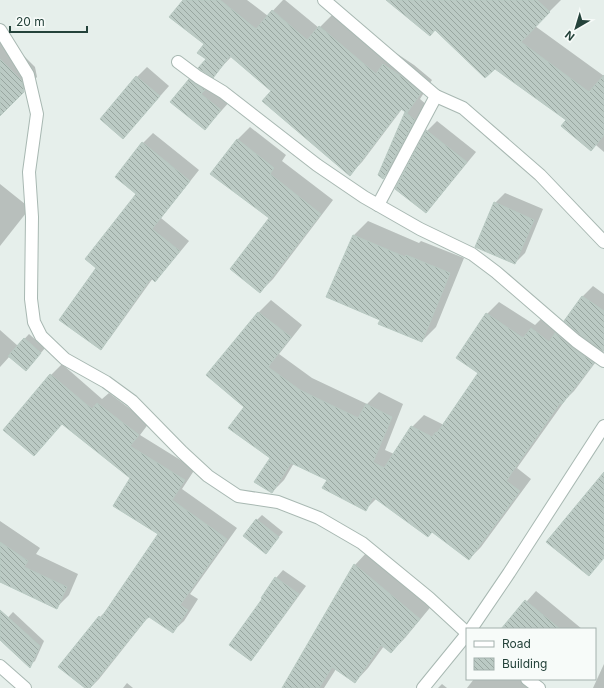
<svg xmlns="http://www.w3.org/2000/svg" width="604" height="688" font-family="Inter,sans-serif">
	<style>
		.shadow { fill: #0003 }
		.building { fill: url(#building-back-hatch); stroke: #b8c9c2 }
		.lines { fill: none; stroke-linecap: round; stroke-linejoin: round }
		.minor-casing { stroke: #a8b8b2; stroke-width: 14 }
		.minor { stroke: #fff; stroke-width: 12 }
	</style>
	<defs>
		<pattern id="building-back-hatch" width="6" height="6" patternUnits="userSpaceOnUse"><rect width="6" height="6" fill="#bbcac4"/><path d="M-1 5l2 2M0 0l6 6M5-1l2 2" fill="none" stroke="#98a6a0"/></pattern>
	</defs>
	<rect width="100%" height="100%" fill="#e6efeb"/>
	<g class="shadow">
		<path d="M184,0h63l21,16 15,-16h2l34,28 13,-13 55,46 9,-8 18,12 18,15 -12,19 8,7 -31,58 -14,14 24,-67 -5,-2 -40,53 -12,12 -77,-83 -41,-35 -19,20 -6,-17 -2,-15z"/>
		<path d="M388,0h173l-26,26 69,50v76l-37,-32 -72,-52 -59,-39z"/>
		<path d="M0,32l35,35 2,10 -37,37z"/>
		<path d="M147,67l22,19 -46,52 14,-61z"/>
		<path d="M199,70l15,9 -3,4 20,17 -26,29 -16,-49z"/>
		<path d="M437,121l39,31 -41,50 -10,10 -29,-23 31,-58z"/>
		<path d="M250,127l36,28 -4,6 51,39 -60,79 -13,13 10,-74 -33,-78z"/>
		<path d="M153,133l46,37 -38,48 28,23 -24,29 -10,10 -2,-2 -43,60 -10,10 -2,-80 40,-74 5,-51z"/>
		<path d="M0,184l30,24 -30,38z"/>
		<path d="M505,193l38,16 -18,44 -10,10 -20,-60z"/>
		<path d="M368,221l51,22 2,-2 43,17 -28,69 -14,14 -41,-22 -28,-83z"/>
		<path d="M593,286l11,8v57l-30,40 -8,8 -49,69 14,11 -50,68 -12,12 -36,-28 -56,-33 -11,11 -38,-30 -34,-16 -10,17 -12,12 -1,-34 -26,-51 -37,-32 51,-63 12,-12 31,25 -23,29 33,24 55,26 12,-12 24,12 -18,46 9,4 18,-27 12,-12 20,10 36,-52 7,-59 12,-12 36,23 9,-9 17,14 7,-8 -2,-1 17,-25z"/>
		<path d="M0,330l18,16 11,-12 16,14 -14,17 -21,-9 -10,11z"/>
		<path d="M62,364l40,35 7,-6 40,30 -9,12 55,34 -13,20 55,39 -47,66 8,5 -14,22 -11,10 -24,-15 -50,63 -9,9h-4l-26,-21 40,-50 10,-10 50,-73 -29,-57 -69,-53 -28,31 -30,-25 47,-55z"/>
		<path d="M262,515l21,17 -17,20 -9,-32z"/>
		<path d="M0,521l40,27 -4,6 42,20 -9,21 -12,12 -57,-26z"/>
		<path d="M368,551l65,53 -28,34 -14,14 -7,-6 -16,22 -13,14 -19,-13 -12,19h-41l72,-123z"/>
		<path d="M283,570l23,16 -48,66 -7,8 13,-61 12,-21z"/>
		<path d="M536,591l46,38h-80z"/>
		<path d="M13,612l31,29 -9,20 -5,4 -30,-27v-12z"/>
		<path d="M604,664v24h-11z"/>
		<path d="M474,679h48l12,9h-67z"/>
		<path d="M127,683l6,5h-10z"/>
		<path d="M442,684l5,4h-9z"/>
	</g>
	<g class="building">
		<path d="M183,0h37l36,29 16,-19 35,30 12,-14 57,48 7,-10 19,13 19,16 -14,20 -6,-4 -51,67 -88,-75 9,-10 -41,-35 -17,22 -15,-10 8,-9 -9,-6 7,-9 -35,-27z"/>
		<path d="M386,0h151l13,12 -29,30 68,50 15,-17v60l-13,16 -30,-25 5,-6 -71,-51 -10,9 -50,-48 -5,6z"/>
		<path d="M0,59l22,22 2,11 -24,24z"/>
		<path d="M136,76l24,20 -37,43 -23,-20z"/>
		<path d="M189,79l16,11 -4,4 20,16 -16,20 -35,-28z"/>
		<path d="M405,112l10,8 -32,59 -5,-4z"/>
		<path d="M426,130l41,32 -41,51 -31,-24z"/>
		<path d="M237,139l37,29 -4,6 51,40 -61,79 -30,-24 39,-51 -59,-44z"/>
		<path d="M142,142l48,39 -38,48 28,22 -25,31 -4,-4 -50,72 -42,-30 37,-52 -11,-9 51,-65 -21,-17z"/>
		<path d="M494,202l40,18 -19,44 -40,-17z"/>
		<path d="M353,235l52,22 1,-2 44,18 -28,69 -44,-18 2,-4 -54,-23z"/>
		<path d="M582,296l22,15v38l-1,2 -22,-16 -17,-14z"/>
		<path d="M258,312l33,25 -23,30 32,23 58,28 8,-14 26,13 -19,45 11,6 27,-42 21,11 4,-5 1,1 41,-60 -22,-15 30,-45 37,25 8,-10 18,14 6,-9 16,14 23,16 -32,41 -2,-1 -54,78 14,10 -51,69 -37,-28 -4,5 -55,-40 -7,14 -44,-23 5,-8 -36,-17 -19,30 -18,-11 16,-24 -42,-30 16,-21 -38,-32z"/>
		<path d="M24,338l17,15 -15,18 -18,-15z"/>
		<path d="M50,374l42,35 5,-6 42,32 -9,11 55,34 -13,20 55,39 -47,66 8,5 -15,23 -24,-16 -1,1h-1l-57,70h-5l-27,-21 41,-51 2,2 57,-84 -45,-28 17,-28 -68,-54 -28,32 -31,-26z"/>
		<path d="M604,472v86l-15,18 -43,-34z"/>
		<path d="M256,519l23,18 -13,17 -23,-18z"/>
		<path d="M0,542l28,19 -4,6 43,20 -10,22 -57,-27z"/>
		<path d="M354,564l66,55 -29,34 -10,-8 -26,38 -23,-16 -13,21h-37z"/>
		<path d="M275,577l24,17 -48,67 -22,-16 33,-46 -1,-1z"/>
		<path d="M525,600l35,29h-59z"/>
		<path d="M0,610l40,36 -10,22 -30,-28z"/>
	</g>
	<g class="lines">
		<defs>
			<g id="minor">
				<path d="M324,0l112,96 27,12 77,67 64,67"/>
				<path d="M0,30l28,45 9,39 -8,58 3,45 -1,82 3,23 7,14 24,23 41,23 26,19 50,51 26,24 30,20 40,6 41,16 43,25 67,55 38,35"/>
				<path d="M178,62l20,15 25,15 94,73 47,32 56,32 52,25 24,18 80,69 28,20"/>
				<path d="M378,205l58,-109"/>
				<path d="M471,629l38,-56 95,-147"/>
				<path d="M0,666l25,22"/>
				<path d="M527,679l12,9"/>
				<path d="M423,688l44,-54"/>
			</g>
		</defs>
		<use href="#minor" class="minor-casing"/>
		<use href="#minor" class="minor"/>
	</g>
	<rect x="466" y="628" width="130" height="52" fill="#f7fbf9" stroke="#a3b1ad"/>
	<rect x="474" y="641" width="20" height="6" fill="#ffffff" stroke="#a3b1ad"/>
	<text x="502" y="648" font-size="12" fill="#24423a">Road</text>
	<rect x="474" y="658" width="20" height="12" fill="url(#building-back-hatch)" stroke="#a3b1ad"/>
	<text x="502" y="668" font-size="12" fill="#24423a">Building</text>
	<g transform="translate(576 28) rotate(218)" stroke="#f7fbf9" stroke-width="3" paint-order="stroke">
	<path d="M0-3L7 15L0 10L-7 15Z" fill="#24423a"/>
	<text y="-6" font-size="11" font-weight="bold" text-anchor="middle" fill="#24423a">N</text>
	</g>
	<path d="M10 26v6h77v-6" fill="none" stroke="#24423a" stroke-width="2"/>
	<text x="16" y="26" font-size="12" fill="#24423a" stroke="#f7fbf9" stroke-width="3" paint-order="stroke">20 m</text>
</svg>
